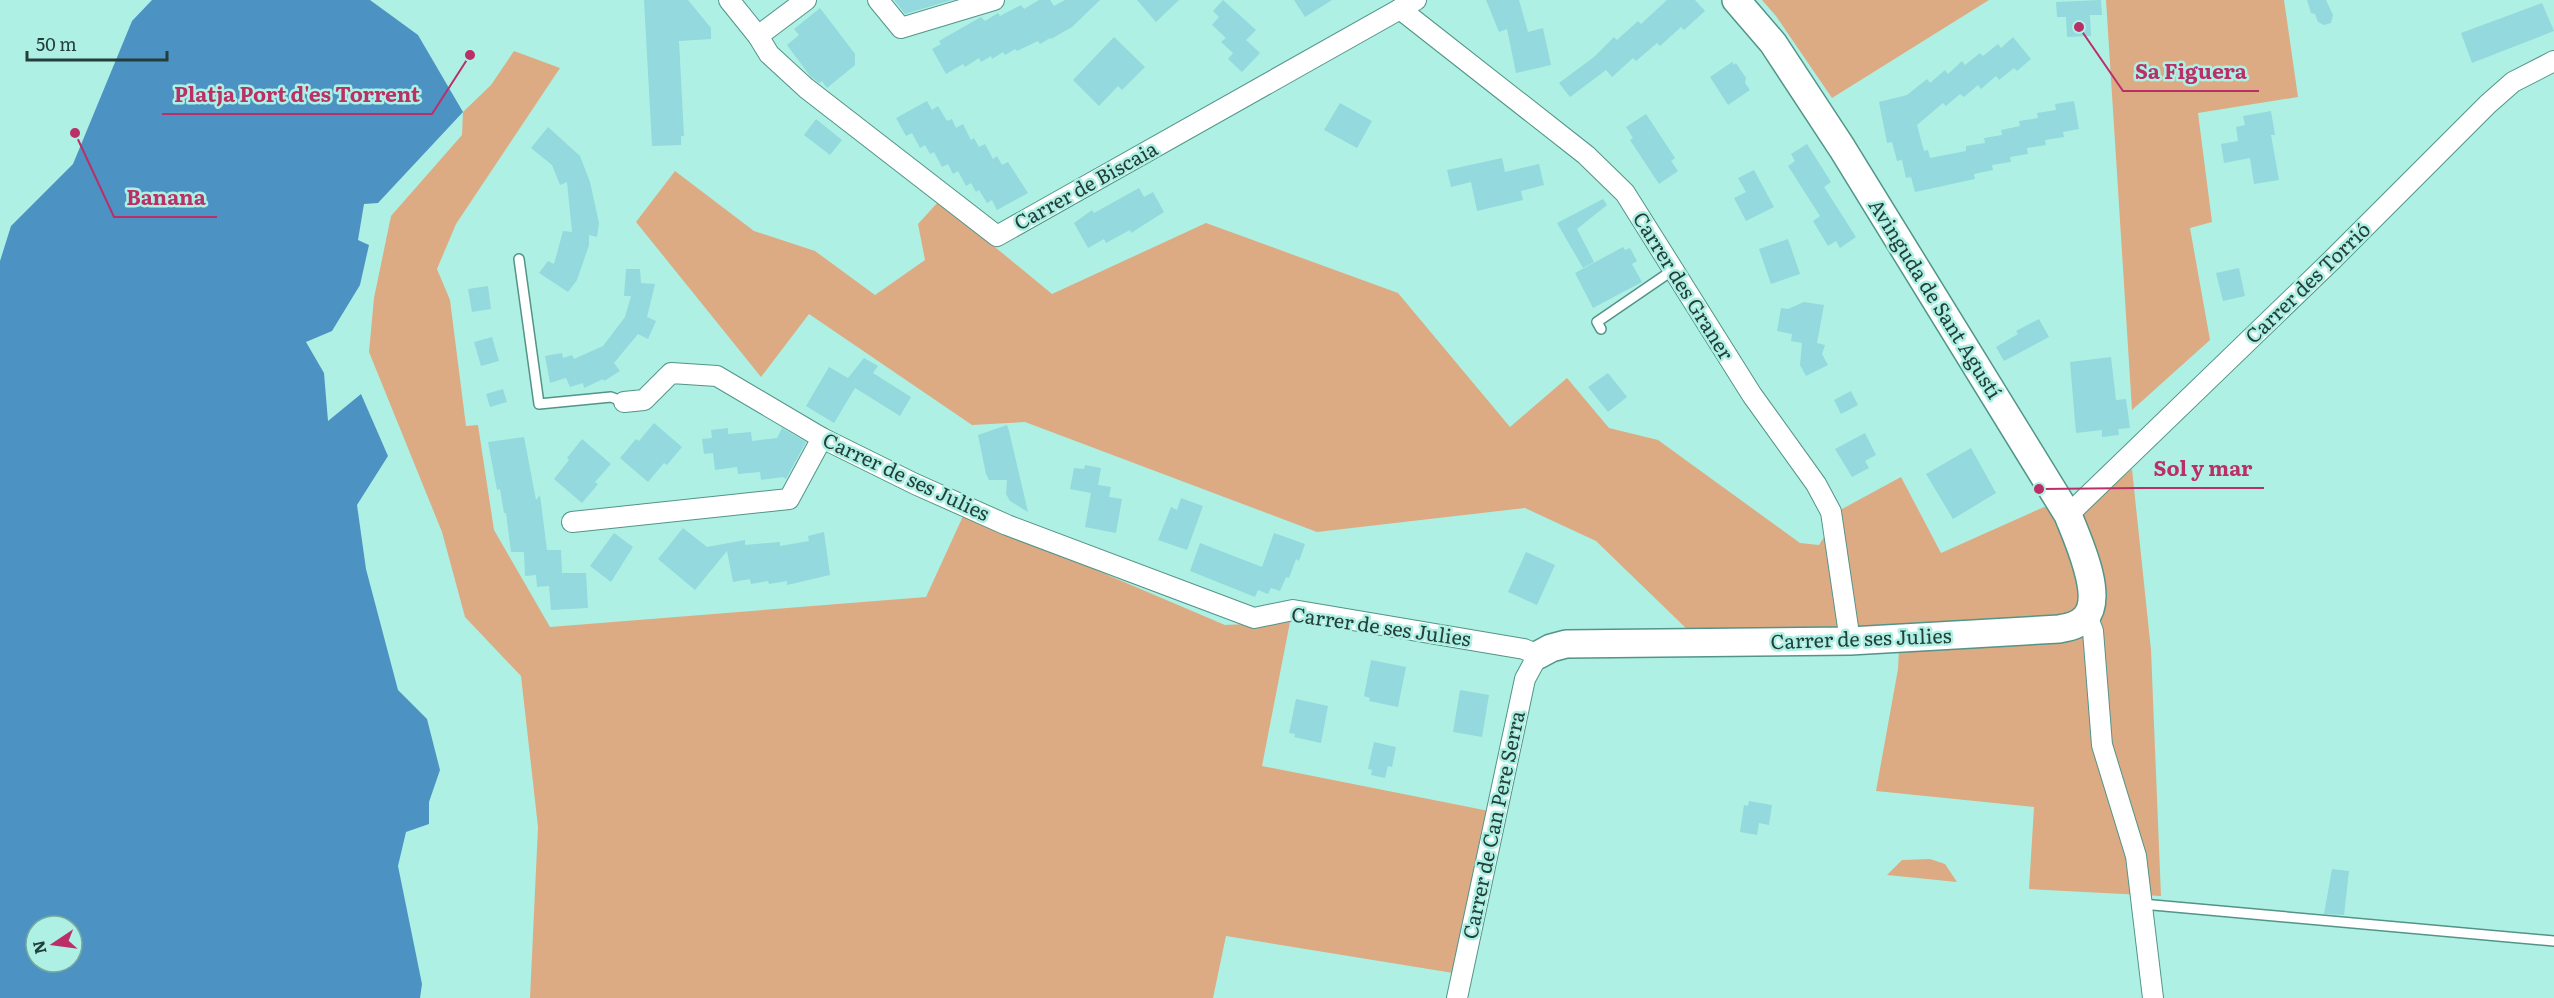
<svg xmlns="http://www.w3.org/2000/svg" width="2554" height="998" font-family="Literata,serif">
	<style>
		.green { fill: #dcab83 }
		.water { fill: #4c93c3; fill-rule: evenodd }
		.building { fill: #93d9dd }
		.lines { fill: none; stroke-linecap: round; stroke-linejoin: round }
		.lane-casing { stroke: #529488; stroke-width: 12 }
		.street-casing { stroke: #529488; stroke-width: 22 }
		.secondary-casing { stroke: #529488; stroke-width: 30 }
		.lane { stroke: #fff; stroke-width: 9 }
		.street { stroke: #fff; stroke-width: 20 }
		.secondary { stroke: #fff; stroke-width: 27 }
		.labels { text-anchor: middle; stroke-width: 5; stroke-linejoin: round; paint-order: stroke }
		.street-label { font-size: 20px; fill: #243f3a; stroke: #aef1e4 }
		.leader { fill: none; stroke: #ba2f68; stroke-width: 2 }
		.callout-dot { fill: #ba2f68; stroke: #aef1e4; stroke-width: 2 }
		.callout-label { font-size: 21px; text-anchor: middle; font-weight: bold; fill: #ba2f68; stroke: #aef1e4; stroke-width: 5; stroke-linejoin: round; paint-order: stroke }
	</style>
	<rect width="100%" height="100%" fill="#aef1e4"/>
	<g class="green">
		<path d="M1762,0h227l-157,98 -56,-82z"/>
		<path d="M2106,0h178l14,97 -100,16 14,109 -22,6 20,112 -78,70z"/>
		<path d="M514,51l46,17 -104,156 -19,45 13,31 16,126 12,-1 16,105 56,97 376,-30 38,-83 261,111 65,-3 -28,144 227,45 -36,162 -227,-37 -13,62h-683l8,-171 -17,-151 -56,-59 -23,-85 -73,-180 5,-54 17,-82 71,-81 1,-23 28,-27z"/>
		<path d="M675,171l79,60 61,20 60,44 50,-35 -7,-36 21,-23 113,93 154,-71 192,70 112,134 57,-49 42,50 49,12 142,103 19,2 23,-36 59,-32 40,76 103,-46 40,5 48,-43 19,181 10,246 -132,-7 5,-82 -158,-16 22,-122 1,-21 -208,-15 -95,-92 -71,-33 -208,24 -292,-110 -53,3 -163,-111 -48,63 -125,-155z"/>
		<path d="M1930,859l15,5 12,18 -70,-7 15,-15z"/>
	</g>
	<path class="water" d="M152,0h218l48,35 45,77 -85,91 -14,1 -6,36 11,5 -9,40 -28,46 -26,11 18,31 4,48 33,-27 27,62 -31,49 9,64 32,121 29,29 13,51 -11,32v22l-23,8 -8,34 24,118 -2,14h-420v-737l11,-35 62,-62 59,-143zM36,926h36v36h-36z"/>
	<g class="building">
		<path d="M644,0h44l23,28v11l-32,2 5,95h-3v9l-29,1z"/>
		<path d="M894,0h58l-47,14z"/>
		<path d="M1039,0h11l4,6 11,-6h35l-28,27 -21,12 -1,-1 -10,6 -2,-3 -21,10 -2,-2 -10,6 -2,-3 -11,7 -1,-3 -10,6 -2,-4 -14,9 -2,-3 -17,10 -14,-25 9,-5 -2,-3 42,-24 4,4 13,-8 2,3 21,-11 3,4z"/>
		<path d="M1137,0h42l-23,22z"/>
		<path d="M1223,0l33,30 -10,10 14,13 -18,19 -14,-13 5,-6 -12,-11 5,-4 -14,-13 7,-8 -6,-6z"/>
		<path d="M1294,0h38l-27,17z"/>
		<path d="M1486,0h33l9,32 15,-4 8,37 -35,8 -9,-44 -8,3z"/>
		<path d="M1667,0h28l10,11 -21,19 -3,-3 -21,19 -3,-3 -21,18 -3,-3 -21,19 -6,-7 -36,27 -11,-14 35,-26 20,-20 3,3 21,-19 3,3z"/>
		<path d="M2101,0l1,15h-12l1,21 -24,1 -1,-20h-9l-1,-15z"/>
		<path d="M2307,0h19l7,15 -2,8 -7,2 -6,-3 -3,-8 -4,-1z"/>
		<path d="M2542,3l12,28 -82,32 -11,-30z"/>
		<path d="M820,8l35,46v11l-28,23 -5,-7 -3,2 -9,-7 -23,-31 12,-10 -5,-6z"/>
		<path d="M1114,37l31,30 -23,23 -4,-4 -19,20 -26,-26z"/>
		<path d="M2013,37l18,22 -14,12 -3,-3 -15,12 -3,-4 -15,13 -3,-4 -14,12 -4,-3 -14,12 -3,-3 -26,22 7,26 4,-1 2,8 36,-7v-5l19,-3 -1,-5 18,-3 -1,-5 19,-4 -1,-5 19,-3 -1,-5 19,-3 -1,-6 19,-3 5,28 -16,3 1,5 -19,3 1,5 -19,3 1,6 -18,3 1,5 -19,3 1,5 -19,4 1,5 -60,13 -4,-15 -5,1 -4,-18 -5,1 -5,-19 -5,1 -8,-41 28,-7 20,-16 3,4 15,-13 3,4 14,-13 3,4 15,-12 3,3 15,-12 3,4z"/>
		<path d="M1732,62l2,3 2,-2 10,15 -1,5 5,7 -22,15 -18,-28z"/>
		<path d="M927,101l5,9 6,-4 9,15 5,-2 4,9 7,-4 8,16 3,-2 5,9 6,-3 8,15 4,-3 5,9 6,-3 20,31 -31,17 -5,-10 -5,3 -8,-13 -3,2 -5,-9 -5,3 -8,-15 -5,3 -5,-10 -6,3 -8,-15 -4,2 -5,-9 -5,3 -8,-15 -6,3 -10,-18z"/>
		<path d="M1340,103l32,18 -15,27 -33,-18z"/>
		<path d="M2271,111l4,24h-4l8,45 -25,4 -4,-26 -26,5 -3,-19 17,-3 -2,-14 9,-2 -2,-9z"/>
		<path d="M1646,114l29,44 -4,3 7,10 -19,13 -29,-44 3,-2 -7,-11z"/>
		<path d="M816,119l26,21 -12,15 -26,-20z"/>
		<path d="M548,127l32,29 10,26 9,41 -2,14 -8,-2v10l-12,35 -9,12 -29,-19 9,-12 6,3 9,-33 9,1 -5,-50 -7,3 -8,-20 -21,-17z"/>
		<path d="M1807,144l24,38 -7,5 32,50 -16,11 -4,-7 -8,5 -15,-25 7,-5 -32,-50 7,-5 -4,-7z"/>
		<path d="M1502,158l3,14 34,-8 5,21 -23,6 2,9 -46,11 -6,-29 -20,5 -4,-17z"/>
		<path d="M1754,170l20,37 -28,14 -12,-23 12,-6 -8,-14z"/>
		<path d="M1139,188l5,9 9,-5 11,20 -33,21 -1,-3 -24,13 -2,-4 -16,9 -14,-25 18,-13 2,3z"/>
		<path d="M1603,199l4,6 -30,24 17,33 -11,6 -26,-45z"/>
		<path d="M1788,239l12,35 -29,10 -12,-35z"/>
		<path d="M1623,247l2,3 5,-2 7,13 -5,3 10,18 -49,26 -18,-35z"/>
		<path d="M2239,268l6,28 -22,5 -7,-28z"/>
		<path d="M626,269h14l1,14 14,1 -8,33 9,4 -8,18 -10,-5 -24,29 6,8 -16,10 -1,-2 -19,9 -1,-5 -13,4 -4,-9 -16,5 -5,-27 17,-3 1,5 9,-3 2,4 29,-13 22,-29 6,-21h-7z"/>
		<path d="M488,286l3,23 -19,3 -4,-23z"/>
		<path d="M1804,302l20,3 -7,38 8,2 -3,9 6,11 -22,11 -6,-11 2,-22 -11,-2 1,-7 -15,-3 4,-23 7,1z"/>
		<path d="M2039,319l10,18 -45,24 -8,-14 22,-13 -2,-3z"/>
		<path d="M492,337l7,24 -18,5 -7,-24z"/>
		<path d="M2111,357l5,43 10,-1 4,29 -12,1 1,6 -17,2v-7l-26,3 -6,-71z"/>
		<path d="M864,358l14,8 -5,7 38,24 -11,19 -45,-28 -21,35 -28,-17 23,-39 19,11z"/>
		<path d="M1608,373l19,24 -19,15 -20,-25z"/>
		<path d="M503,389l4,13 -17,5 -4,-13z"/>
		<path d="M1851,391l7,14 -17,9 -7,-14z"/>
		<path d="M654,423l28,24 -15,18 -3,-2 -16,19 -28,-24 16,-19 3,2z"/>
		<path d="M1007,425l2,6 19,81 -18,-11 -4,-7 1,-14h-18l-3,-6 -8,-39z"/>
		<path d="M728,428v6l23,-2 1,9 25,-3 5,-10 24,14 -20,37 -3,-2 -22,3 -1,-8 -22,2 -1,-7 -22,3 -2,-17 -9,1 -2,-15 10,-1 -1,-8z"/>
		<path d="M1865,433l11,22 -11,6 4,7 -17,9 -17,-28z"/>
		<path d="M524,437l12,63 4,-5 7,55h14l1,23h24l2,35 -37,2 -2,-24 -12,1 -1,-12 -11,1 -1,-24h-13l-5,-39h-2l-4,-24 -3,1 -9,-48z"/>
		<path d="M582,439l29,25 -16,18 3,2 -16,19 -28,-24 15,-19 -2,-2z"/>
		<path d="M1971,448l25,45 -43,26 -27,-45z"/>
		<path d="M1085,465l16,3 -3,17 13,2 -2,10 13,2 -6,34 -31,-6 6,-34 -21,-4 4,-21 10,1z"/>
		<path d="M1181,498l22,8 -16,44 -29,-10 13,-33 6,3z"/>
		<path d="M683,528l24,19 38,-7v5l35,-3v4l29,-5 -1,-5 16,-4 6,43 -43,10v-4l-18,3 -1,-3 -17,3 -1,-5 -17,3 -6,-31 -32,39 -37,-31z"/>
		<path d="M614,533l19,14 -22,35 -21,-16z"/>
		<path d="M1274,533l31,11 -6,17 -3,-2 -7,19 -3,-1 -6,14 -9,-3 -3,6 -10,-4 -3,7 -65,-26 10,-28 62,24z"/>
		<path d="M1526,552l29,13 -18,40 -29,-13z"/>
		<path d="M1371,660l35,7 -8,40 -29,-6 1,-3 -6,-2z"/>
		<path d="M1460,690l29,5 -7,42 -29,-5z"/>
		<path d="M1296,699l32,7 -7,37 -27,-6 1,-3 -6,-1z"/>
		<path d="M1374,742l22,5 -4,20 -4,-1 -3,12 -14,-3 1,-5 -4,-1z"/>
		<path d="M1749,801l23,4 -3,20 -10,-2 -2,12 -17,-3 4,-27 4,1z"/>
		<path d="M2332,869l17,2 -5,44 -20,-1z"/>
	</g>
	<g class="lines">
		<defs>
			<g id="lane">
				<path d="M519,259l20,145 72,-7 13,5"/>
				<path d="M1601,329l-4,-7 76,-52"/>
				<path d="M2142,904l412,37"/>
			</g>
			<g id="street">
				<path d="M729,0l29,36 11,18 37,34 191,148 419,-236"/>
				<path d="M878,0l23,28 93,-28"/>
				<path d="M1400,9l186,146 39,38 127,202 64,89 15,28 19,129"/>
				<path d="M758,36l48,-36"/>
				<path d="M624,402l20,-2 27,-27 46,3 105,62 93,46 92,41 247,93 39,-8 231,39 14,6 -13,24 -68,319"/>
				<path d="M2068,515l264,-255 156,-156 25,-22 41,-21"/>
				<path d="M572,522l217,-23 33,-61"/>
				<path d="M2087,616l6,15 9,114 34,111 17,142"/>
			</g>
			<path id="secondary" d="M1538,655l13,-7 15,-4 284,-3 209,-12c10,-2 18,-3 26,-11 20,-21 -8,-80 -17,-103l-226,-367 -69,-105 -37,-43"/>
		</defs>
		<use href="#lane" class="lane-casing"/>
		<use href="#street" class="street-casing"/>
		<use href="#secondary" class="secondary-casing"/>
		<use href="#lane" class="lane"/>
		<use href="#street" class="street"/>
		<use href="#secondary" class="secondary"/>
	</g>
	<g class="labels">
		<g class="street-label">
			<text transform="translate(1086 186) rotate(-29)" y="7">Carrer de Biscaia</text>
			<text transform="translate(2308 283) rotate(-44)" y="7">Carrer des Torrió</text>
			<text transform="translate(1683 286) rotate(58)" y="7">Carrer des Graner</text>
			<text transform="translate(1935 299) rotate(58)" y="7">Avinguda de Sant Agustí</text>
			<text transform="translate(906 477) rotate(25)" y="7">Carrer de ses Julies</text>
			<text transform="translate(1381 627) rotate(8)" y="7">Carrer de ses Julies</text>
			<text transform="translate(1861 639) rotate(-2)" y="7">Carrer de ses Julies</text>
			<text transform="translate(1494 825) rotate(-78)" y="7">Carrer de Can Pere Serra</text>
		</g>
	</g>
	<path class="leader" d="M2079 27L2123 91H2259M470 55L432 114H162M75 133L114 217H217M2039 489L2141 488H2264"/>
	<g class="callout-dot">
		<circle cx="2079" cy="27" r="6"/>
		<circle cx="470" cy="55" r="6"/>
		<circle cx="75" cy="133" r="6"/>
		<circle cx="2039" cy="489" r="6"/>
	</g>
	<g class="callout-label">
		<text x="2191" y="79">Sa Figuera</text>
		<text x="297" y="102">Platja Port d'es Torrent</text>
		<text x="166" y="205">Banana</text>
		<text x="2203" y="476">Sol y mar</text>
	</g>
	<g transform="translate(54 944) rotate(257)"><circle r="28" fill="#aef1e4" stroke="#77aaa0" stroke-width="1.5"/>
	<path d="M0-4.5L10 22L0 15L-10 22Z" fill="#ba2f68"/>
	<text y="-9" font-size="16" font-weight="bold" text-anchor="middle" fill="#243f3a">N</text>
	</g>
	<path d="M27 51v9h140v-9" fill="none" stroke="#243f3a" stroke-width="3"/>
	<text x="36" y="51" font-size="18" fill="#243f3a" stroke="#aef1e4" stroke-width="4.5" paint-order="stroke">50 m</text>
</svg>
